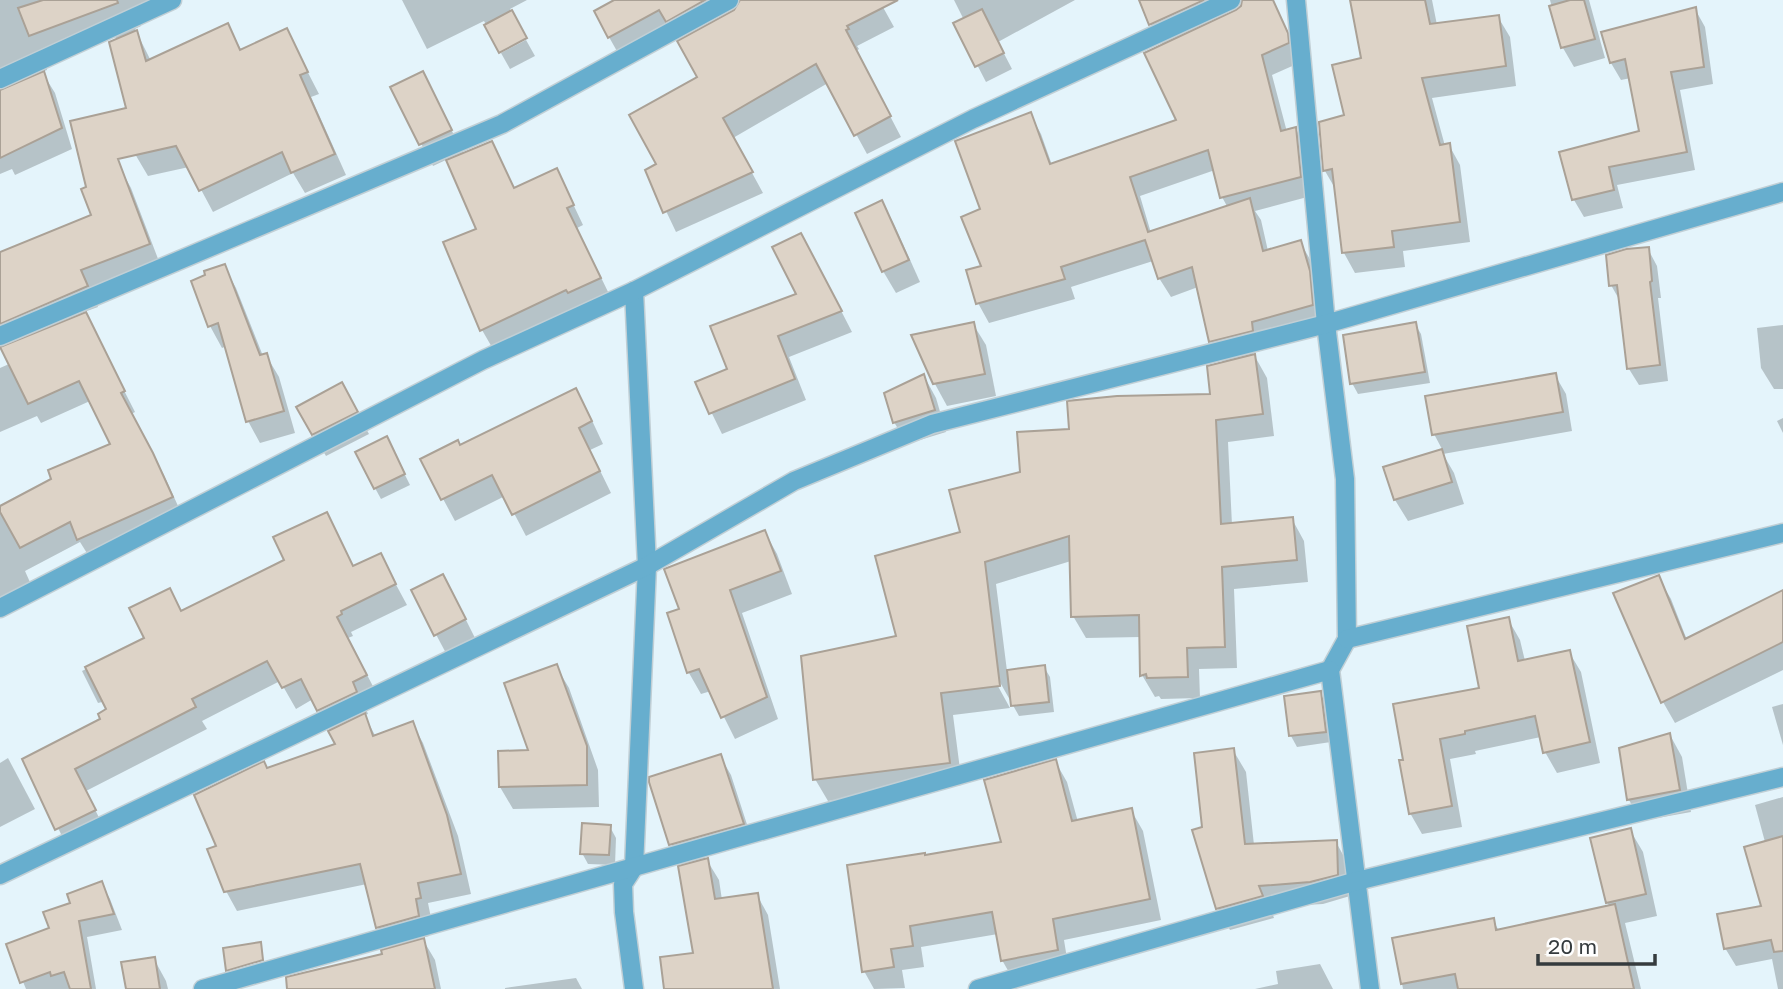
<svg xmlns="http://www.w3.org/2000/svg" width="1783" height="989" font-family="'Golos Text',sans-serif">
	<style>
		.shadow { fill: #0003; fill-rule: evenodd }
		.building { fill: #ddd3c7; stroke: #aaa196; stroke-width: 2 }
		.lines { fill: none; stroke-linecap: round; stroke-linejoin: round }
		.minor-casing { stroke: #c1cfd5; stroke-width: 21 }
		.minor { stroke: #67aece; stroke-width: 18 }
	</style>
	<rect width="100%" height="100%" fill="#e4f4fb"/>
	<g class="shadow">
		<path d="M0,0h164l-28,8 5,18 -6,3 16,32 76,-36 15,26 44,-21 33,64 -8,3 35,78 -41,18 -12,-20 -80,39 -24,-45 -41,9 -13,-22 -18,-114 -6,-10 -68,25 4,15 -5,2 13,21 17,56 -57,26 -3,-6 -12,5z"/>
		<path d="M402,0h125l-17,9 15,28 -25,13 -16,-29 -57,28z"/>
		<path d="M617,0h130l-70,37 -59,16 -9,-16z"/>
		<path d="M829,0h50l15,27 -37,19 2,3 -3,2 45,86 -34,17 -39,-71 -95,55 30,55 -87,39 -29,-61 12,-6z"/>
		<path d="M954,0h121l-77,42 14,27 -26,13 -30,-58 8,-4z"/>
		<path d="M1141,0h80l7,18 43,-18 27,54 1,9 -27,12 15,57 9,-3 11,20 4,47 -56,15 6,9 7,31 32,-9 11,19 9,31 3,33 -61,16 1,9 -10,3 14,25 7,58 -46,6 4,83 60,-6 12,22 4,41 -74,7 3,79 -38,1 1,29 -39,1 -2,-3 -4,1 -13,-22 -1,-38 -55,1 -13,-22 -2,-55 -75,23 11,87 37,-4 6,10 4,35 -35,4 -22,-39 -3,2 16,29 -57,7 9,70 -134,16 -13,-22 147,-246 60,-60 49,-43 141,-35 12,-32 -13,-22 -13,-54 -27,10 -12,-19 -6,-17 -82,26 4,12 -86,24 -11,-20 -9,-32 14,-4v-57l47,-96 11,20 11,31 127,-44 -16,-75 -12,-22zM1215,170l7,27 6,11 -77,25 -11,-37z"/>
		<path d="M1352,0h80l5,25 61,-8 12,20 6,49 -84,12 13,48 4,-1 11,20 10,77 -67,9 2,16 -50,6 -11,-20 -8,-63 -11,-19 -4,-48 25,-6 17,-58z"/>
		<path d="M1550,0h39l16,58 -31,9 -11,-19z"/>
		<path d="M1695,9l10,18 8,57 -33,6 15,80 -78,15 6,23 -39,9 -10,-17 -12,-47 79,-20 -10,-55 -10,2 -10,-17z"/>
		<path d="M526,40l9,16 -25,13 -9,-16z"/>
		<path d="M392,88l40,5 32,61 27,-11 24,46 42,-19 26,55 -6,3 34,70 -118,51 -11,-19 -3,-100 -31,-71 -15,7z"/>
		<path d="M120,168l11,20 29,76 -69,26 7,17 -14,5 51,100 -4,2 33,61 19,42 -93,41 -10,-16 -55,29 12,27 -37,17v-107l112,-63 -22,-44 -49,22 -4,-7 -37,16v-64l9,-4 1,-18 -10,-18v-73l93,-39z"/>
		<path d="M882,202l12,22 26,58 -24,11 -13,-22z"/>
		<path d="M1648,249l9,17 4,32h-3l10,83 -29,4 -10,-16 -9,-68 -9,-16z"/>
		<path d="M813,256l39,76 -63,25 17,43 -84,34 -25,-51 32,-13 69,-75z"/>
		<path d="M224,266l12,22 27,68 3,-1 13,22 16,56 -35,10 -12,-22 -21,-75 -5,2 -12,-22z"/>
		<path d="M973,324l13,21 10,51 -49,10 -12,-22z"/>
		<path d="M1415,324l6,10 9,49 -72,11 -6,-11z"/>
		<path d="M1783,325v64h-9l-13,-21 -4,-40z"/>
		<path d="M1555,375l11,19 6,37 -129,23 11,19 10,31 -56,17 -13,-21 -10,-32 58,-17 -9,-17z"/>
		<path d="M924,376l12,22 10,34 -39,12 -13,-22z"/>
		<path d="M353,406l16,28 -43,22 -28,-48z"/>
		<path d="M588,412l15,32 -13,6 21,43 -85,43 -21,-40 -50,25 -33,-61 38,-13z"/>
		<path d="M1783,418v15l-6,-12z"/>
		<path d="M392,449l18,36 -29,14 -6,-11z"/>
		<path d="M326,514l28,54 26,-13 27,50 -56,27 2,4 -5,2 30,58 -14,8 4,10 -4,1 12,22 36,-14 11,20 35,93 13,58 -43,9 3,15 -5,1 3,17 -7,2 13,22 6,29h-120l63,-33 6,-6 -12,-22 -11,-44 -130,27 -11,-20 -8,-45 119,-101 -24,-46 -17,10 -16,-28 -78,40 5,8 -121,62 20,41 -37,18 -45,-90 79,-41 31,-25 -36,9 -16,-32 64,-32 24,-49 12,22 105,-51z"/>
		<path d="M765,532l12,22 15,40 -50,19 36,106 -43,20 -24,-48 -10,3 -12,-21 -20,-59 13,-4z"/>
		<path d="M1658,577l13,22 16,41 96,-48v78l-108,53 -12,-21z"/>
		<path d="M413,591l42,7 22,44 -29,15z"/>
		<path d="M1508,619l12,21 5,21 44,-9 12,20 19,91 -43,10 -12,-21 -4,-15 -66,14 1,3 -26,5 12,68 -40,7 -12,-21 -9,-51 80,-73z"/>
		<path d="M556,666l13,22 29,82 1,37 -86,2 -13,-22 31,-35z"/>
		<path d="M1320,693l6,11 5,38 -34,5 -6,-11 -5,-38z"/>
		<path d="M1783,704v41l-11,-38z"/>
		<path d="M1670,735l12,22 9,55 -50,9 -12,-21z"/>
		<path d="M1233,750l13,22 8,73 82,-3 12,22 2,32 -27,8 -53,3 4,11 -44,12 -12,-21 -24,-78 10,-3z"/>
		<path d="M720,756l11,19 22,68 -48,14 14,23 3,20 35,-5 11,20 12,74h-114l29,-34 -11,-88 -13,-23 -20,-62z"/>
		<path d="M8,758l27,51 -35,18v-64z"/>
		<path d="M1055,761l12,21 11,40 53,-12 12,21 18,89 -97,20 5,31 -55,10 -12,-21 -4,-26 -77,13 3,20 -22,3 3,18 -31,1 -10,-18 61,-114 79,-14z"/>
		<path d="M1783,797v192h-5l-6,-30 -36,7 -11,-18 38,-41 2,-65 -10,-37z"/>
		<path d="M610,827l6,11 -1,27 -27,-1 -6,-11z"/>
		<path d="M1630,830l13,22 14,64 -32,7 16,66h-238l-9,-49 99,-20 6,11 111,-24 -3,-5z"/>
		<path d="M101,883l9,16 12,31 -35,7 9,52h-70l-18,-44 43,-16 21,-25z"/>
		<path d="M154,959l12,22 2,8h-40z"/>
		<path d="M1320,964l13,25h-78l23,-5 -2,-13z"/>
		<path d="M576,978l6,11h-77v-1z"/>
	</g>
	<g class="building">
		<path d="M43,0h74l1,3 -89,33 -11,-28z"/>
		<path d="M614,0h91l-39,22 -7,-12 -51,28 -14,-27z"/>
		<path d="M740,0h158l-51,26 2,3 -3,1 45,86 -37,20 -38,-72 -93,54 30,54 -90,41 -18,-43 11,-6 -27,-49 68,-38 -20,-36 57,-31z"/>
		<path d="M1139,0h65l-55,25z"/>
		<path d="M1242,0h31l15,33 1,10 -27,12 19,76 15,-4 5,50 -81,21 -12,-48 -78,27 18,55 102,-34 13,53 38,-11 9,31 3,34 -61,17 1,9 -44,11 -17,-75 -34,12 -13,-39 -84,27 4,12 -89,25 -10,-34 15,-4 -20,-49 19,-8 -25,-68 76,-29 19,52 126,-44 -32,-67 92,-43 5,-4z"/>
		<path d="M1350,0h75l5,24 69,-9 7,51 -84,12 18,67 10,-2 10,79 -68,9 2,16 -52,6 -10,-84 -9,2 -4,-49 25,-7 -12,-50 29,-7z"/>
		<path d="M1570,0h14l11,39 -34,9 -12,-42z"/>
		<path d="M1696,7l8,60 -33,5 16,80 -78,15 5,23 -42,10 -13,-48 80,-21 -14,-72 -15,4 -9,-31z"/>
		<path d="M982,9l22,44 -29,14 -22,-44z"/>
		<path d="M512,10l15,28 -28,15 -15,-28z"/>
		<path d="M228,23l12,27 47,-22 21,44 -8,3 35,79 -44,19 -9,-21 -83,39 -23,-45 -58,13 32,85 -69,26 7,16 -88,38v-72l91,-37 -10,-26 5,-2 -16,-66 56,-13 -17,-66 28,-12 9,31z"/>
		<path d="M44,71l18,57 -62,30v-68z"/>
		<path d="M423,71l29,59 -33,15 -29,-58z"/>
		<path d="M492,141l22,47 43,-20 17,37 -7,3 34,70 -33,15 -2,-3 -86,41 -37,-89 33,-13 -30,-69z"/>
		<path d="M882,200l27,60 -27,12 -27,-59z"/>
		<path d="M801,233l41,78 -64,25 17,43 -86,35 -14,-32 32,-13 -17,-43 86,-32 -24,-47z"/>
		<path d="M1649,247l3,34 -2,1 10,83 -33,4 -10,-84 -8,1 -3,-31 20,-6z"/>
		<path d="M225,264l35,91 7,-2 17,58 -38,11 -28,-99 -10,4 -17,-46 14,-6 -1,-4z"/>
		<path d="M86,312l39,79 -4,2 32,60 20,44 -96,43 -7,-18 -50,26 -20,-36v-6l51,-27 -3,-9 62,-26 -31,-63 -51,23 -28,-57z"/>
		<path d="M974,322l11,52 -52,10 -22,-49z"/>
		<path d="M1416,322l9,50 -75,12 -7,-49z"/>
		<path d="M1255,354l8,60 -47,6 5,104 72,-7 4,43 -75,7 3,80 -38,1 1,29 -41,1 -1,-4 -6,2 -1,-61 -68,2 -2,-81 -84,26 15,124 -59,7 9,70 -137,17 -12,-124 95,-20 -21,-80 85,-24 -11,-42 71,-18 -3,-40 52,-3 -2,-28 50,-5 93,-2 -3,-28z"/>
		<path d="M1556,373l7,39 -131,23 -7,-39z"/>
		<path d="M924,374l11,36 -42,13 -9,-30z"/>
		<path d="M342,382l16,30 -46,23 -16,-28z"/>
		<path d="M576,388l16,33 -13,7 21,43 -88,44 -20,-40 -51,25 -21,-41 38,-19 2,5z"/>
		<path d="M387,436l18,38 -31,15 -19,-37z"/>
		<path d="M1442,449l10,33 -58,18 -11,-33z"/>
		<path d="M327,512l26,54 28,-13 15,31 -55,27 1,3 -5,3 30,58 -14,7 4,10 -40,19 -16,-32 -19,9 -15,-27 -75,38 4,8 -121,62 21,41 -41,20 -33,-71 78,-40 -2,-5 8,-5 -21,-42 59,-29 -15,-30 41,-20 11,23 103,-51 -11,-23z"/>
		<path d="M765,530l16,41 -51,19 37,107 -46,21 -22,-49 -12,4 -20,-60 12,-4 -15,-40z"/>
		<path d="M443,574l23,45 -32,17 -23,-46z"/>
		<path d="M1659,575l26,64 98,-49v52l-122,61 -48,-110z"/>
		<path d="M1509,617l9,44 52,-11 20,92 -47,11 -8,-37 -70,15v3l-25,5 12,67 -43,8 -10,-54h4l-10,-56 86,-16 -12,-62z"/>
		<path d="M557,664l30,82v39l-88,2 -1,-36 30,-1 -24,-67z"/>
		<path d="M1045,665l4,37 -38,4 -4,-36z"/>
		<path d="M1321,691l5,41 -37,4 -5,-40z"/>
		<path d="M365,713l8,23 40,-15 34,94 14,59 -43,9 3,15 -5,1 3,17 -43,12 -16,-64 -136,28 -17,-43 9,-3 -22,-51 70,-34 3,7 68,-24 -7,-13z"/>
		<path d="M1670,733l10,57 -53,10 -8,-52z"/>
		<path d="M1234,748l11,96 92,-4 1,35 -28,7 -51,4 4,10 -47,13 -24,-79 10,-3 -8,-74z"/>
		<path d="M721,754l23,70 -75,21 -20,-63v-5z"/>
		<path d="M1056,759l16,62 60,-13 18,91 -97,20 5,31 -57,11 -9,-49 -82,14 3,20 -22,3 3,18 -32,5 -15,-107 78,-12v2l76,-13 -17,-62z"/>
		<path d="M582,823l29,2 -2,30 -29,-1z"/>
		<path d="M1631,828l15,66 -40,9 -16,-65z"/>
		<path d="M1783,836v115l-9,1 -3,-12 -47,9 -7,-35 44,-8 -17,-59z"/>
		<path d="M708,858l7,41 43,-6 15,96h-109l-4,-32 33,-4 -15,-87z"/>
		<path d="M102,881l12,33 -35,7 12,68h-21l-6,-17 -13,4 -1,-4 -30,11 -14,-39 43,-16 -6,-16 27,-9 -3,-9z"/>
		<path d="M1615,904l19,85h-176l-3,-15 -54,10 -9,-46 102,-20 2,12z"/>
		<path d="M424,938l11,51h-148l-1,-12 96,-23 -1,-4z"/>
		<path d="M261,942l2,18 -37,11 -3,-23z"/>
		<path d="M155,957l5,32h-34l-5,-27z"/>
	</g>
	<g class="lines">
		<defs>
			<g id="minor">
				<path d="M1296,0l30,324 19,155 2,160 -17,31 40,319"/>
				<path d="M0,79l172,-79"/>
				<path d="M634,291l13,275 -13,301 -11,17 1,28 10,77"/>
				<path d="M0,336l502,-212 227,-124"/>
				<path d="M0,608l483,-248 151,-69 339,-172 258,-119"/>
				<path d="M1347,639l436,-106"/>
				<path d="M0,875l647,-309 147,-85 138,-57 394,-100 457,-132"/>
				<path d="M203,989l1127,-319"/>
				<path d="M978,989l379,-108 426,-104"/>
			</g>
		</defs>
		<use href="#minor" class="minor-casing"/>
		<use href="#minor" class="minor"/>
	</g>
	<path d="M1538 954v10h117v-10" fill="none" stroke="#353b3e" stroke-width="3.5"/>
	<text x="1548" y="954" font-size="21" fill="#353b3e" stroke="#ffffff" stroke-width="5" paint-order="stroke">20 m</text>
</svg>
